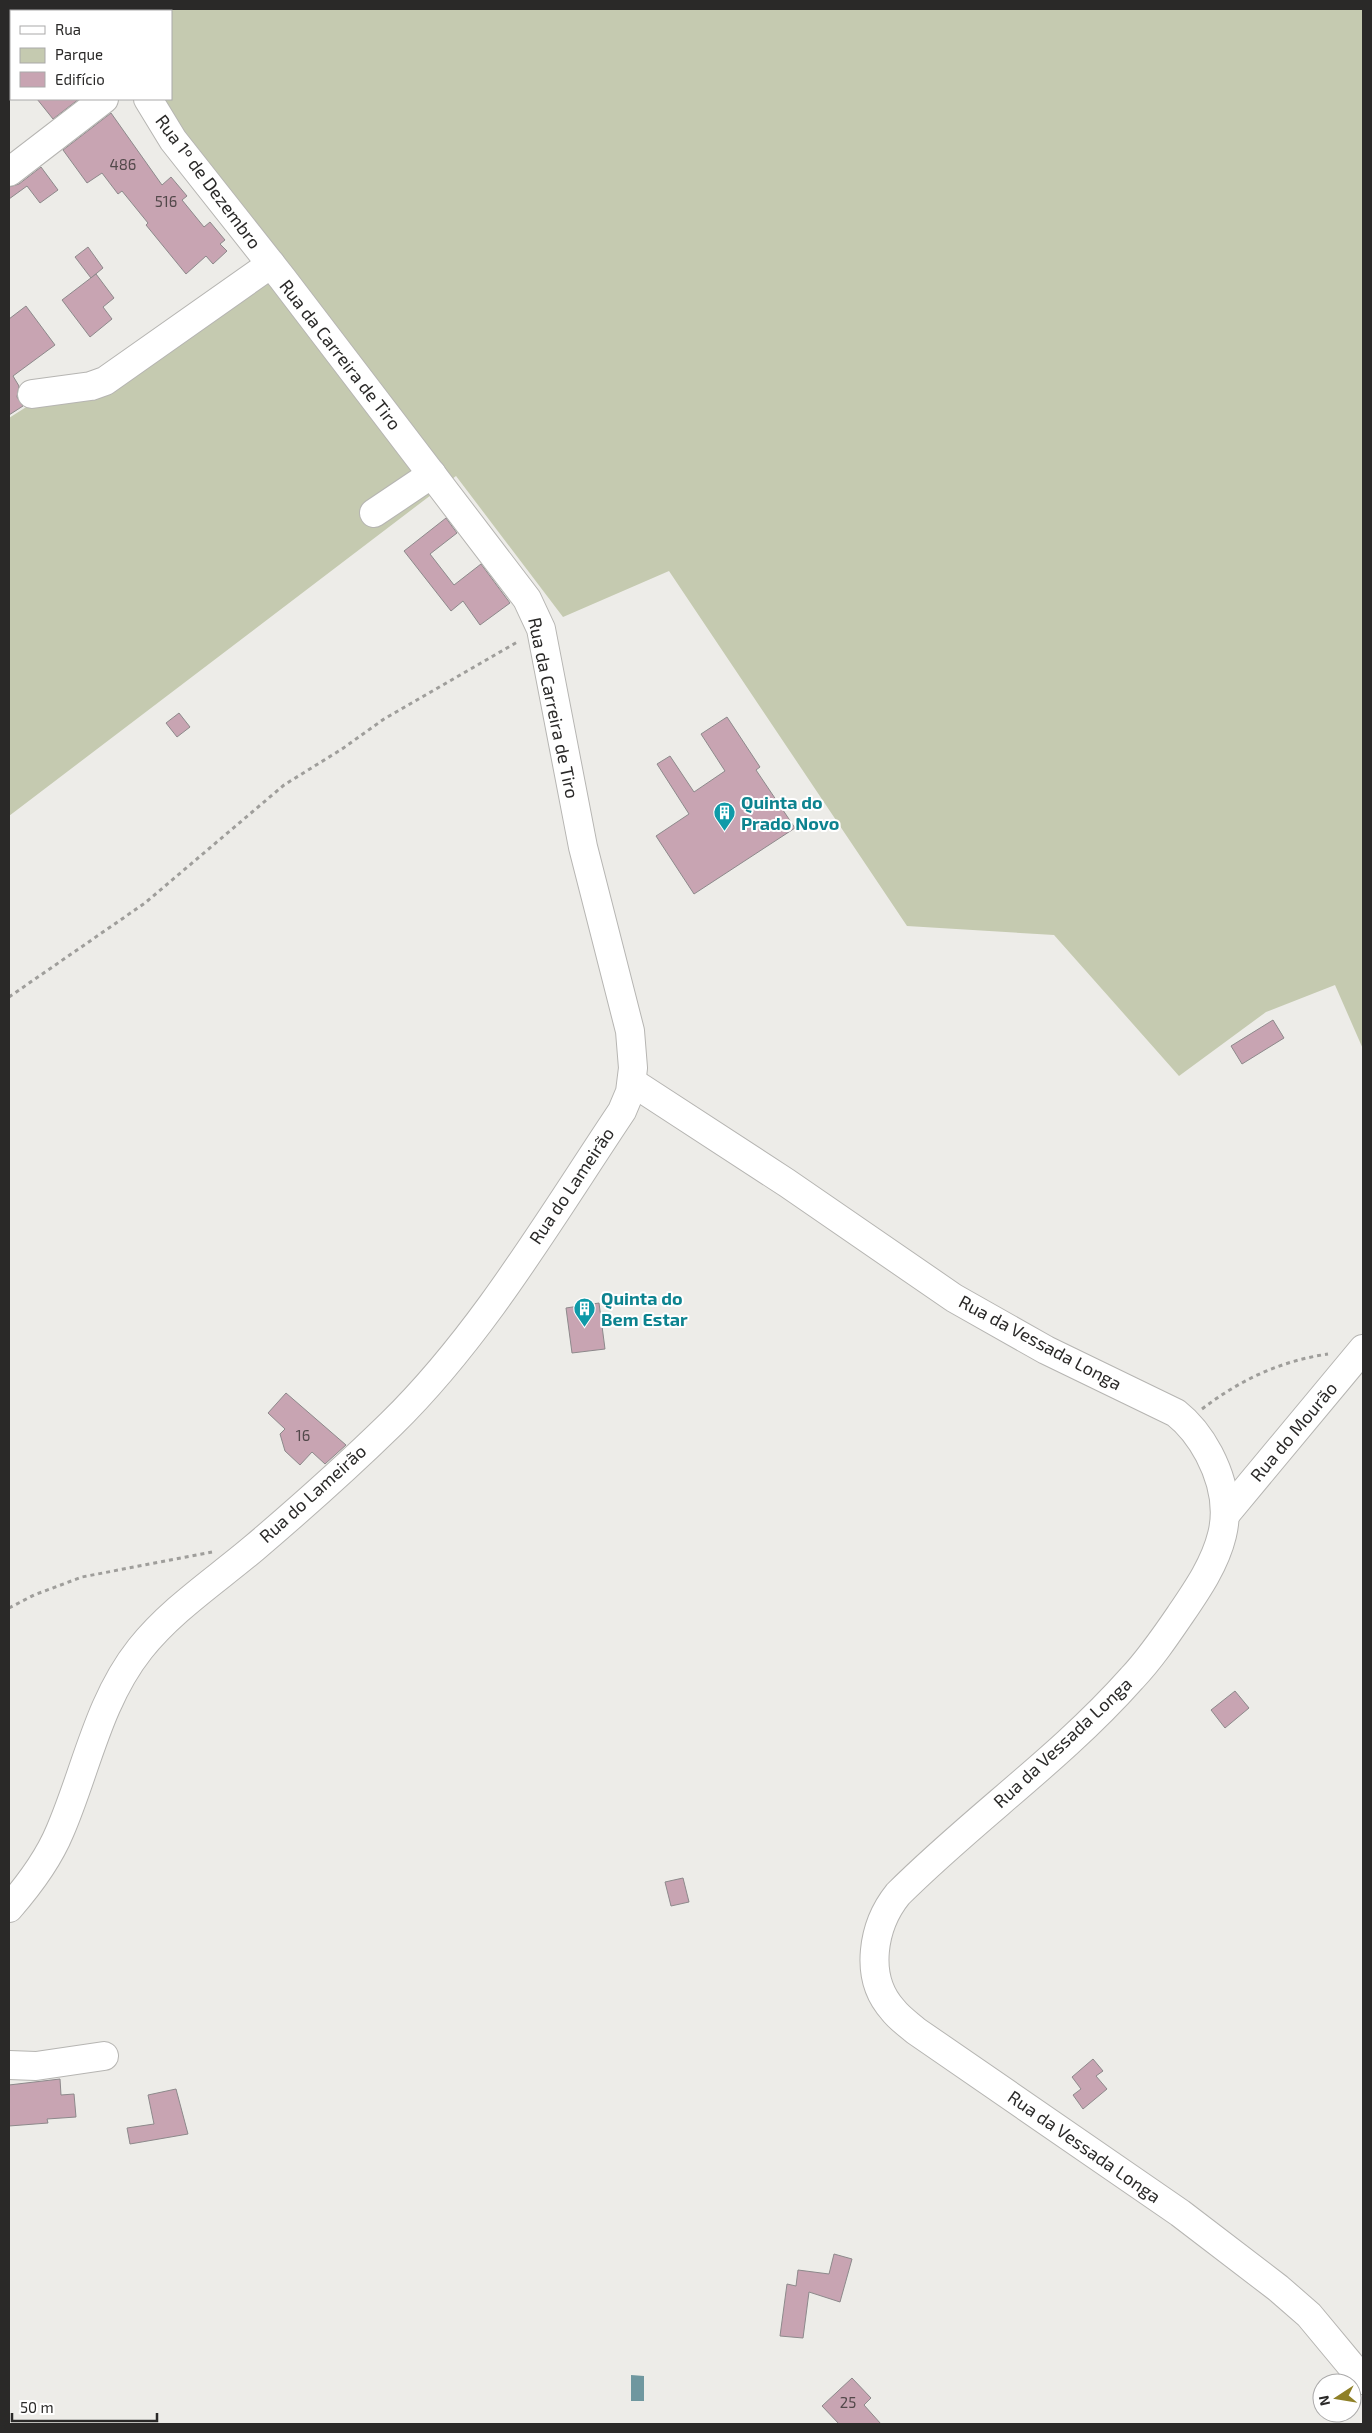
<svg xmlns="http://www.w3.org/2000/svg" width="1372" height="2433" font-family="'Exo 2',sans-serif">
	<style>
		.green { fill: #c5cab0 }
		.water { fill: #6f979f }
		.building { fill: #c8a4b2; stroke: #8d898b }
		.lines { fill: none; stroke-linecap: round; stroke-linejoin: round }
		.minor-casing { stroke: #b6b5b2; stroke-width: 30 }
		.path { stroke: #9f9e9b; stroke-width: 3; stroke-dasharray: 4 4; stroke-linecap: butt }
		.minor { stroke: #fff; stroke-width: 28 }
		.labels { text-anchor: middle; stroke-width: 4; stroke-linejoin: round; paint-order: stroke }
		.number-label { font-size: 15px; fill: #52484a }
		.street-label { font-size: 18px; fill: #2a2928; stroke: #fff }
		.culture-label { font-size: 18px; font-weight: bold; fill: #0d838f; stroke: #fff; text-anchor: start }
	</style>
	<rect width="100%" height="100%" fill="#edece8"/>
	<path class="green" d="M126,9h1237v1040l-28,-64 -69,27 -87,64 -125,-141 -147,-9 -238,-355 -106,46 -107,-141 -447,340v-398l22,-14 70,-11 181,-129 -106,-138 -12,-27h7v-88h-44z"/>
	<path class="water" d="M631,2375l13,1v25h-13z"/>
	<g class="building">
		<path d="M37,99h42l-26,20z"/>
		<path d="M111,113l51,72 9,-8 16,19 -5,4 22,27 6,-5 15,18 -5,4 7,7 -14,13 -7,-8 -20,18 -40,-49 2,-2 -26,-32 -4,3 -16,-21 -15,10 -24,-33z"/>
		<path d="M41,167l17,23 -18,13 -13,-17 -18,13v-12l10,-3z"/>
		<path d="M88,247l15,21 -12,10 -16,-21z"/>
		<path d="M96,274l18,24 -11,9 9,12 -22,18 -28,-37z"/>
		<path d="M26,306l29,39 -42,31 6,10 -2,11 6,9 -14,9v-96z"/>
		<path d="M446,518l11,15 -27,21 24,31 27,-21 29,39 -30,22 -17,-24 -12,10 -47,-60z"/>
		<path d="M179,713l11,14 -13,10 -11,-14z"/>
		<path d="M727,717l33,50 -4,3 39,58 -101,66 -38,-58 33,-22 -32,-50 13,-8 24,36 31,-21 -24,-37z"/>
		<path d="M1273,1020l11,18 -42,26 -11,-18z"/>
		<path d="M599,1303l6,46 -33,4 -6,-45z"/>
		<path d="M286,1393l60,52 -21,19 -13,-12 -12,13 -15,-14 -5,-17 5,-5 -17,-16z"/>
		<path d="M1235,1691l14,17 -24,20 -14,-18z"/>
		<path d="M683,1878l6,24 -18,4 -6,-24z"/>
		<path d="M1093,2059l10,12 -7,5 11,13 -24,20 -10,-14 8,-6 -9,-12z"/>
		<path d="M60,2079l1,16 13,-1 2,23 -29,2 1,4 -39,3v-41z"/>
		<path d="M176,2089l12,45 -58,10 -3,-16 27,-4 -6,-29z"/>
		<path d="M834,2254l18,5 -12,43 -31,-10 -6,46 -23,-2 7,-52 9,2 2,-16 31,4z"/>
		<path d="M852,2378l19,20 -7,7 17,19h-42l-17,-18z"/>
	</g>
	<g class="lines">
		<defs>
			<g id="minor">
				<path d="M114,9l1,2"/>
				<path d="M9,172l95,-73"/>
				<path d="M32,394l59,-8 14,-5 166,-117"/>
				<path d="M374,513l58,-39"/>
				<path d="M632,1082l155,101 167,115 92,52 130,63c14,11 25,26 33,41 13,25 20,53 13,81 -7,29 -25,55 -42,80 -15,22 -30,44 -48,63 -71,80 -159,141 -234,216 -25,31 -35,83 -5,116 6,8 15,14 23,21l264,182 98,75 31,27 54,65"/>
				<path d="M1225,1515l138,-166"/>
				<path d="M9,1908c20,-23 39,-48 51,-77 26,-60 38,-129 80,-182 32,-40 75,-68 114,-101 47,-40 93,-81 137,-124 91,-89 160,-207 231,-313l8,-19 3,-24 -3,-37 -47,-184 -42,-218 -14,-30 -245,-321 -109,-138 -25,-41"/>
				<path d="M9,2065l27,1 68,-10"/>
			</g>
		</defs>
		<use href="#minor" class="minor-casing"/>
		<g class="path">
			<path d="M9,997l136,-94 139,-118 58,-36 42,-30 135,-78"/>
			<path d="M1202,1409c38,-29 78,-48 126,-55"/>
			<path d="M9,1608l25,-13 48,-18 130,-25"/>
		</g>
		<use href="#minor" class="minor"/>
	</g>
	<defs>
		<symbol id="building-pin" viewBox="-11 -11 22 30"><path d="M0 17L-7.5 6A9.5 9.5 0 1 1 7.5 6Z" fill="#0f9aa8" stroke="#fff"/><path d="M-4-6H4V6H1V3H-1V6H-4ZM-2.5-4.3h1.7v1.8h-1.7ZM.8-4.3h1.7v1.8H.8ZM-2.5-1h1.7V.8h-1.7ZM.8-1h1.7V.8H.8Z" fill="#fff"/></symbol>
	</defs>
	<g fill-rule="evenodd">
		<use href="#building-pin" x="712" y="800" width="25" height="34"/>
		<use href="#building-pin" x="572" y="1296" width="25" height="34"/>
	</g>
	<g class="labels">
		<g class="number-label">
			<text x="123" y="170">486</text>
			<text x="166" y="207">516</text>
			<text x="303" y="1441">16</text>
			<text x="848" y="2408">25</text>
		</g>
		<g class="street-label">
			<text transform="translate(208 182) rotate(53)" y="6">Rua 1º de Dezembro</text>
			<text transform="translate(340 355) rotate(52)" y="6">Rua da Carreira de Tiro</text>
			<text transform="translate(553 708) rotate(78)" y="6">Rua da Carreira de Tiro</text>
			<text transform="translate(572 1186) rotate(-56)" y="6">Rua do Lameirão</text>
			<text transform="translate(1040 1343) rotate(28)" y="6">Rua da Vessada Longa</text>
			<text transform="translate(1294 1432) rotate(-50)" y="6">Rua do Mourão</text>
			<text transform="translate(313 1494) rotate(-42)" y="6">Rua do Lameirão</text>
			<text transform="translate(1063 1743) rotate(-43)" y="6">Rua da Vessada Longa</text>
			<text transform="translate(1084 2147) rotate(35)" y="6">Rua da Vessada Longa</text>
		</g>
		<g class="culture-label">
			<text x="741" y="809">Quinta do<tspan x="741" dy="21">Prado Novo</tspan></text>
			<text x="601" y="1305">Quinta do<tspan x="601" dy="21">Bem Estar</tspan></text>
		</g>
	</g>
	<rect width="1372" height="2433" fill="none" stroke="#2a2928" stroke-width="20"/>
	<rect x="10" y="10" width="162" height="90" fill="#ffffff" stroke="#aaa9a9"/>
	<rect x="20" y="26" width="25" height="8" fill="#ffffff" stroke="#aaa9a9"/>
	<text x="55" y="35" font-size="15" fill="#2a2928">Rua</text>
	<rect x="20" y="48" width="25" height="15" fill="#c5cab0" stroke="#aaa9a9"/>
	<text x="55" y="60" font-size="15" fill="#2a2928">Parque</text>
	<rect x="20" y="72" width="25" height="15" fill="#c8a4b2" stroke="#aaa9a9"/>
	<text x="55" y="85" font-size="15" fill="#2a2928">Edifício</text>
	<g transform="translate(1337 2398) rotate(258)"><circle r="24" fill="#ffffff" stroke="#aaa9a9"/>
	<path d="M0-4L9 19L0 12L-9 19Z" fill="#8f8027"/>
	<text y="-8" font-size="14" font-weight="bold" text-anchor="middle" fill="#2a2928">N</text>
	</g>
	<path d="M12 2413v8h145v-8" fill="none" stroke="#2a2928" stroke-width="2.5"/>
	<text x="20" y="2413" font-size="15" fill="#2a2928" stroke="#ffffff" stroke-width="4" paint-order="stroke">50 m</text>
</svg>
